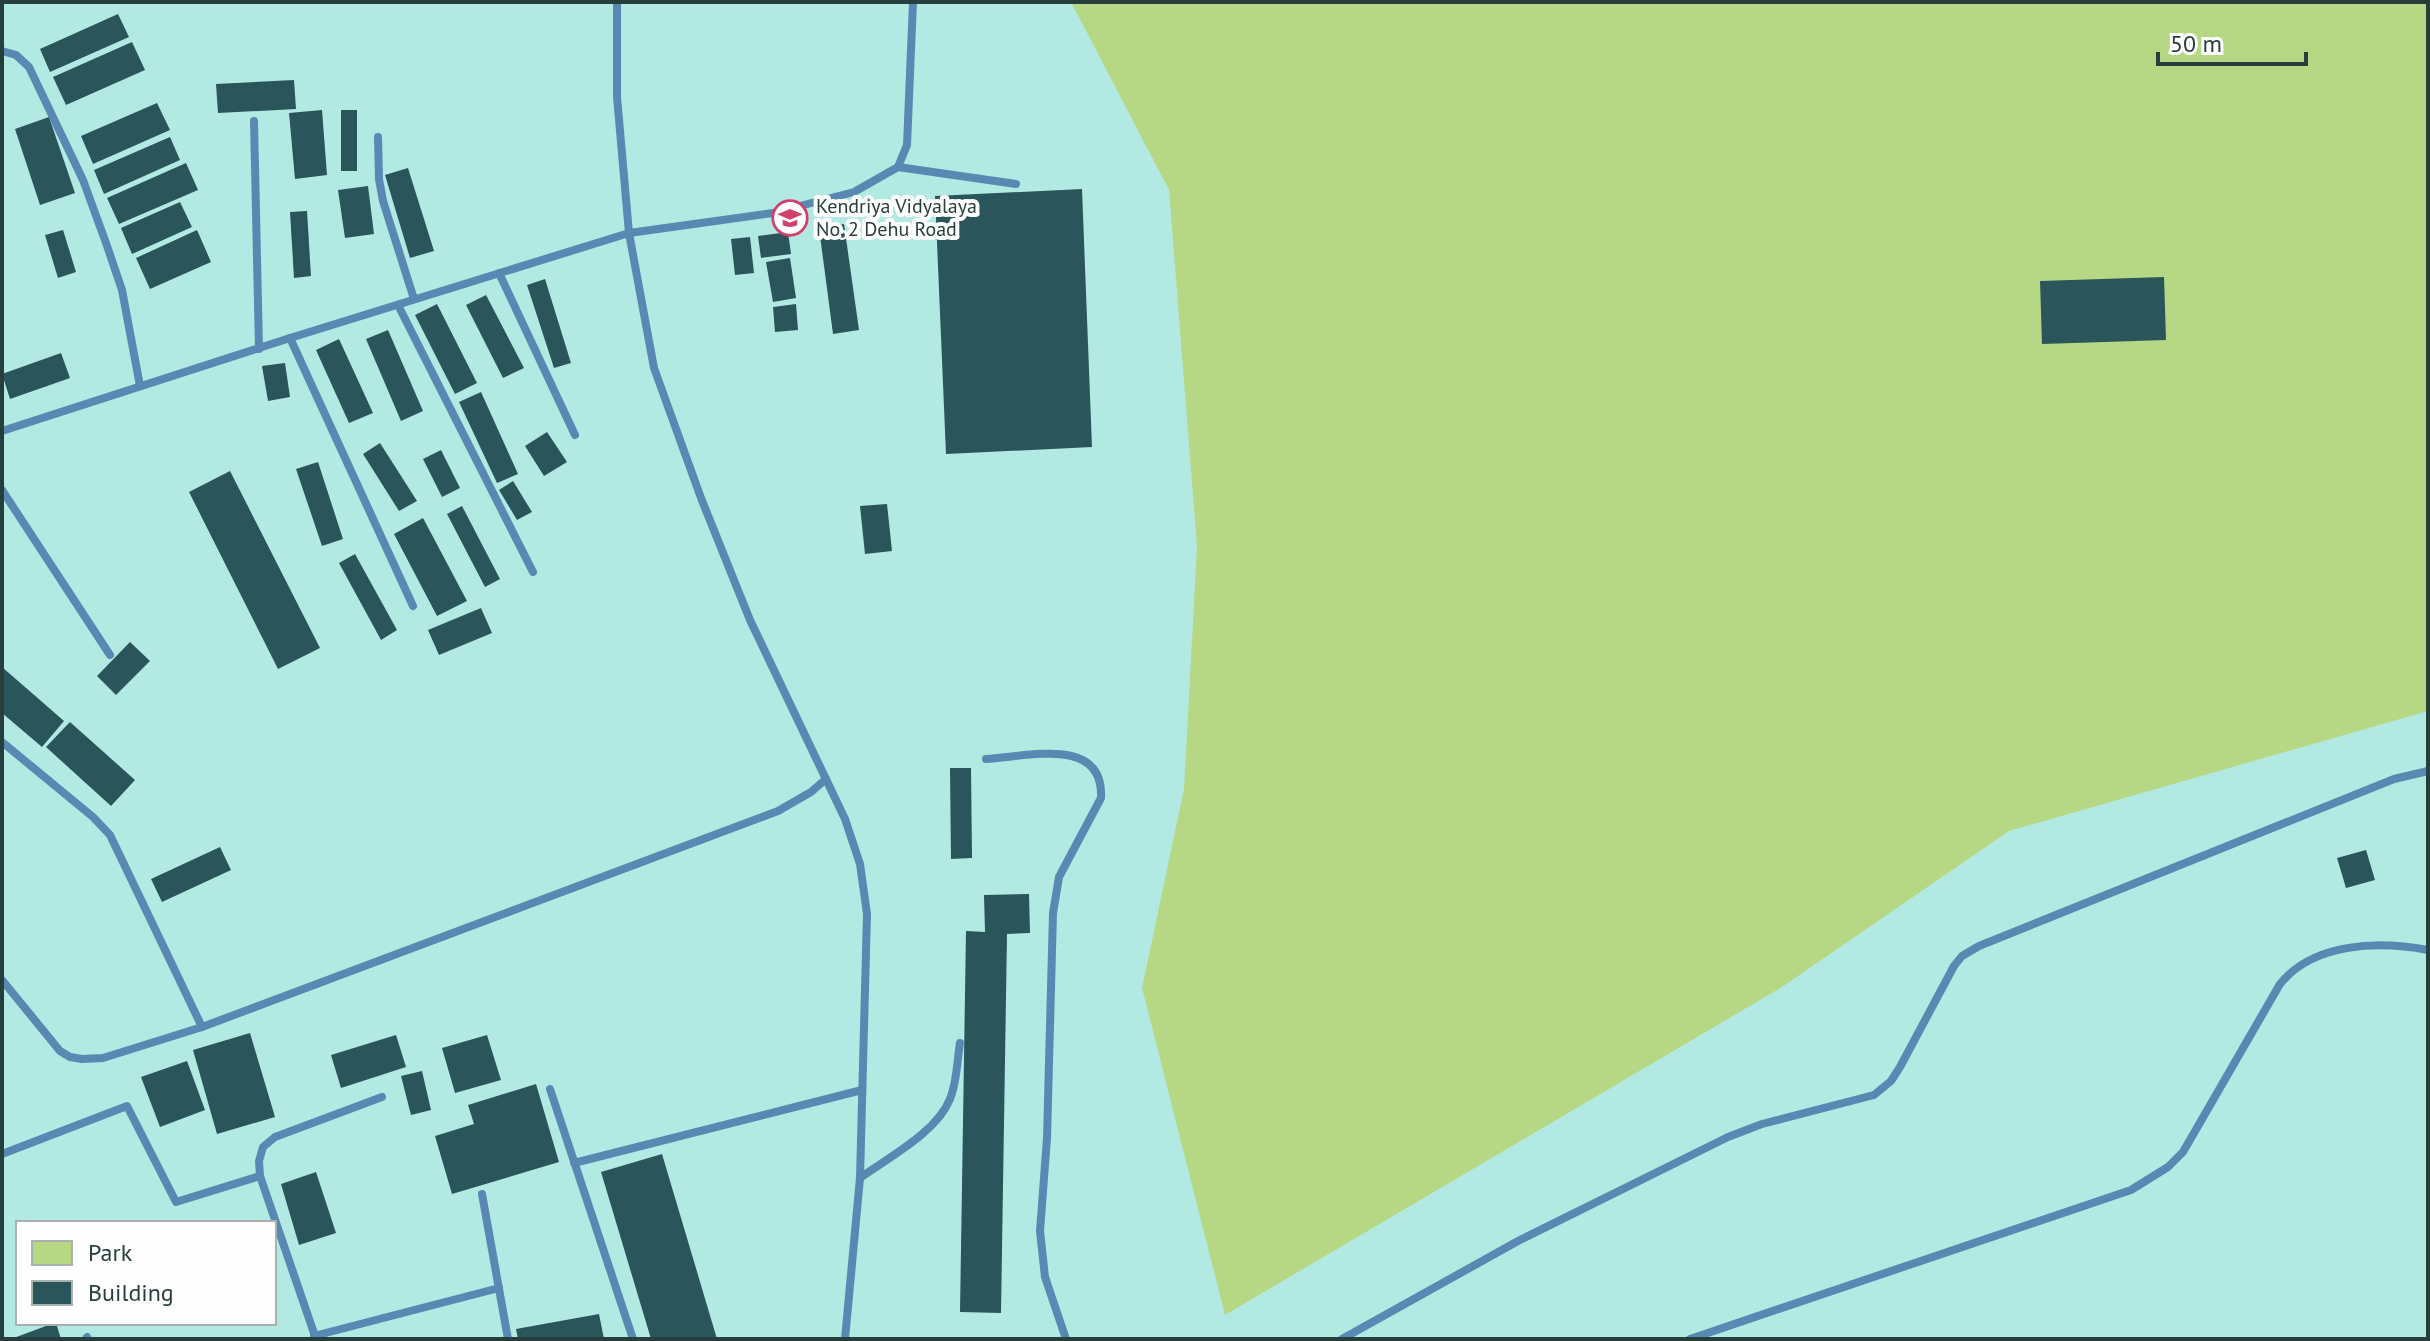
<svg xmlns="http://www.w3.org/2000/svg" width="2430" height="1341" font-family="'PT Sans',sans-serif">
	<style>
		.green { fill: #b6d885 }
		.building { fill: #2a555b }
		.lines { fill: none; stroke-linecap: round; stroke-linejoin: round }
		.service { stroke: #5988b2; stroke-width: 8 }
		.labels { text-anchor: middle; stroke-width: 8; stroke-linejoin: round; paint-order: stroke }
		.poi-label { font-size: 20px; fill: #283e3c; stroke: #fefefe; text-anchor: start }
	</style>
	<rect width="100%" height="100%" fill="#b2eae3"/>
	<path class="green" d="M1071,2h1357v709l-419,120 -227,156 -557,328 -83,-327 42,-199 13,-242 -28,-357z"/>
	<g class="building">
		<path d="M118,14l11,23 -79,35 -10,-23z"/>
		<path d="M132,42l13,28 -79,35 -13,-28z"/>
		<path d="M294,80l2,29 -78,4 -2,-29z"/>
		<path d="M157,103l13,27 -77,34 -12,-28z"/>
		<path d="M322,110l5,65 -32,4 -6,-66z"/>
		<rect x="341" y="110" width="16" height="61"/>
		<path d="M49,117l26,76 -35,12 -25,-76z"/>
		<path d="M170,137l10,23 -76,34 -10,-24z"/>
		<path d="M186,163l12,27 -79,34 -12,-26z"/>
		<path d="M408,168l26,83 -24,7 -25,-83z"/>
		<path d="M368,186l6,48 -29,4 -7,-48z"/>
		<path d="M1082,189l10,258 -146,7 -11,-258z"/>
		<path d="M180,202l12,25 -60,27 -11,-26z"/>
		<path d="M307,211l4,65 -17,2 -4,-66z"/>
		<path d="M844,224l15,106 -26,4 -14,-106z"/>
		<path d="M63,230l13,42 -18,6 -13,-43z"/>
		<path d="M197,230l14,32 -61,27 -14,-31z"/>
		<path d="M788,232l3,22 -30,4 -3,-22z"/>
		<path d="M750,237l4,36 -19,2 -4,-36z"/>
		<path d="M790,258l6,40 -23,4 -7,-40z"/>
		<path d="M2164,277l2,63 -124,4 -2,-63z"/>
		<path d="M545,279l26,84 -17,5 -27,-83z"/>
		<path d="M486,295l38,73 -21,10 -37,-73z"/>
		<path d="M437,304l40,79 -22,11 -40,-79z"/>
		<path d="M796,304l2,26 -23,2 -2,-25z"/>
		<path d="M388,330l35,81 -22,10 -35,-82z"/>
		<path d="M339,339l34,74 -24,10 -33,-73z"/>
		<path d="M61,353l9,25 -60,21 -8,-25z"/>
		<path d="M285,363l5,34 -22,4 -6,-35z"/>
		<path d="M481,392l37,82 -21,9 -38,-81z"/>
		<path d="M547,432l20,30 -23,14 -19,-30z"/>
		<path d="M380,443l37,58 -18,10 -36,-57z"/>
		<path d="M441,450l19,38 -18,9 -19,-38z"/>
		<path d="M318,462l25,77 -21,7 -26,-77z"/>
		<path d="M230,471l90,177 -42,21 -89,-177z"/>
		<path d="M513,481l19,31 -15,8 -18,-30z"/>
		<path d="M887,504l5,47 -27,3 -5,-48z"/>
		<path d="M462,506l38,73 -15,8 -38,-73z"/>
		<path d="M423,518l44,83 -30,15 -43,-82z"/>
		<path d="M355,554l42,76 -16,10 -42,-77z"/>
		<path d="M481,608l11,25 -53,22 -11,-25z"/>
		<path d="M130,642l20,19 -34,34 -19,-19z"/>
		<path d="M2,667l62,54 -22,26 -40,-34z"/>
		<path d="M70,722l65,58 -24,26 -65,-59z"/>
		<path d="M950,768h21l1,90 -21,1z"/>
		<path d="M220,847l11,23 -69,32 -11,-23z"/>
		<path d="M2366,850l9,30 -29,8 -9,-30z"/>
		<path d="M1029,894l1,39 -23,1 -6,379 -41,-1 6,-381 19,1 -1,-37z"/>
		<path d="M250,1033l25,84 -58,17 -24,-84z"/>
		<path d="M396,1035l10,32 -65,21 -10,-33z"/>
		<path d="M487,1035l14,45 -46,13 -13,-45z"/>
		<path d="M187,1061l18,49 -45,17 -19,-50z"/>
		<path d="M422,1071l9,39 -20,5 -10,-39z"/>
		<path d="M536,1084l23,78 -107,32 -17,-58 39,-12 -6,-19z"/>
		<path d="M662,1154l55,185h-66l-50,-167z"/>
		<path d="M316,1172l20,61 -37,12 -18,-61z"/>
		<path d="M599,1314l5,25h-86l-2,-10z"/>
		<path d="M56,1323l5,16h-50l43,-16z"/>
	</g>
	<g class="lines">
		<g class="service">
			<path d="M617,2v95l12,136 25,135 47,130 49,122 95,199 15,45 7,50 -7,264 -15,161"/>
			<path d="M2,51l14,4 13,12 54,113 23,63 16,47 18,96"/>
			<path d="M254,121l5,228"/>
			<path d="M378,137l1,42 4,22 31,98"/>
			<path d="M898,167l118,17"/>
			<path d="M499,273l76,162"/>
			<path d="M398,305l135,267"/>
			<path d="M290,338l123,268"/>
			<path d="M2,431l288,-93 339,-105 144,-20 81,-21 44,-25 9,-22 6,-143"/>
			<path d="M2,490l108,165"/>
			<path d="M2,742l91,75 17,18 92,192"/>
			<path d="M986,759c40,-2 118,-24 115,39l-42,79 -6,36 -6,225 -7,93 5,46 21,62"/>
			<path d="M2,980l58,71 10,6 12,2 21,-1 99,-31 576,-216 33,-19 15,-13"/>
			<path d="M550,1089l83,250"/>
			<path d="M2,1154l125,-48 49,96 84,-26"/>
			<path d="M574,1163l288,-73"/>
			<path d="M860,1178c29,-21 77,-46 90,-79 7,-17 7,-38 10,-56"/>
			<path d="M482,1194l26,145"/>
			<path d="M314,1336l185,-48"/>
			<path d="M87,1337l1,2"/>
			<path d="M316,1339l-56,-163 -1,-15 4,-14 12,-10 107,-40"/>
			<path d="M1342,1339l176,-98 210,-104 34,-13 112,-29 17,-14 9,-14 54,-101 8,-10 17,-10 415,-167 34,-8"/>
			<path d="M1690,1339l441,-149 37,-23 15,-15 97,-168c34,-42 99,-43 148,-34"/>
		</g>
	</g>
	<defs>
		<symbol id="school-ring" viewBox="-11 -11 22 22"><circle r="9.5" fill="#fefefe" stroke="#cf406a" stroke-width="1.5"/><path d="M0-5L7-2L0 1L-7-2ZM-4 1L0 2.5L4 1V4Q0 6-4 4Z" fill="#cf406a"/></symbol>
	</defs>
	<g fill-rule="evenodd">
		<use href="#school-ring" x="770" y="198" width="40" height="40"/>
	</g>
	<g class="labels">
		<g class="poi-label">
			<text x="816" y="213">Kendriya Vidyalaya<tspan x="816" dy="23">No. 2 Dehu Road</tspan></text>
		</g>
	</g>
	<rect width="2430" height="1341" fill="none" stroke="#283e3c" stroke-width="8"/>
	<rect x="16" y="1221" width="260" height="104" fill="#fefefe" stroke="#a8b1b0" stroke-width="2"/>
	<rect x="32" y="1241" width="40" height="24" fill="#b6d885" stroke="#a8b1b0" stroke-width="2"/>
	<text x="88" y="1261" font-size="24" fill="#283e3c">Park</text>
	<rect x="32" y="1281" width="40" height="24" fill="#2a555b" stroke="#a8b1b0" stroke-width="2"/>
	<text x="88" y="1301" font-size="24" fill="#283e3c">Building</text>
	<path d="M2158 52v12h148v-12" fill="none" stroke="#283e3c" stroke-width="4"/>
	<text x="2170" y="52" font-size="24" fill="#283e3c" stroke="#fefefe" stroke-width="6" paint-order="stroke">50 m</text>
</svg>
